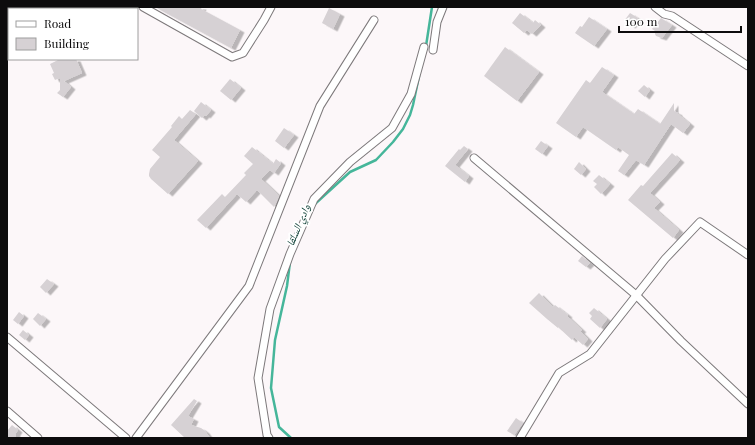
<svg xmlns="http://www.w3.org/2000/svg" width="755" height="445" font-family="'Playfair Display','Noto Naskh Arabic',serif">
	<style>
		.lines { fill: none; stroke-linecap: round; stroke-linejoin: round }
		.stream { stroke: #45b69a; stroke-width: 2.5 }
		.building { fill: #d6d1d4; filter: url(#shadow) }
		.street-casing { stroke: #7d797b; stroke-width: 9 }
		.street { stroke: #fff; stroke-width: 7 }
		.labels { text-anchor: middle; stroke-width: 4; stroke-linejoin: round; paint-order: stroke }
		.water-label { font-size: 11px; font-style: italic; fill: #05392e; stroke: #fff }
	</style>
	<defs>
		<filter id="shadow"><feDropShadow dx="4.5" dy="2.5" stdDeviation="0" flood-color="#0004"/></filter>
	</defs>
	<rect width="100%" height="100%" fill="#fcf7f9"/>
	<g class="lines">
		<g class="stream">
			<path d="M426,46l6,-39"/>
			<path d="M315,204l1,-1 34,-31 26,-12 17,-18 10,-13 7,-14 3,-10 6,-29"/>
			<path d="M290,262l-3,24 -12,54 -4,48 8,39 12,11"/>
		</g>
	</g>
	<g class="building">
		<path d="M155,7h47l-1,2 39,21 -9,18z"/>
		<path d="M329,8l11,6 -7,15 -11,-6z"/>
		<path d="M520,13l13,10 2,-3 6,5 -9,9 -5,-4 -3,3 -12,-10z"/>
		<path d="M630,13l8,5 -7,8 -7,-5z"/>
		<path d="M589,17l18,12 -13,17 -19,-13 5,-7 2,1z"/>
		<path d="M661,18l11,7 -10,13 -6,-2 -1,-2v-3l-3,-2z"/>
		<path d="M505,47l34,25 -22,29 -33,-25z"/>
		<path d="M60,59h16l6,14 -18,8 7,6 -8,10 -6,-4 3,-3v-12l-5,2 -3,-6 2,-1 -4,-9z"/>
		<path d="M602,67l12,8 -12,17 32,22 4,-5 22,15 14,-21v8l4,2v1l12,10 -7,9 -12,-9 -27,41 -8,-5 -12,15 -6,-4 11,-16 -11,-8 -2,3 -33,-23 -7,10 -20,-14 30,-43 4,3z"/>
		<path d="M230,79l11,9 -10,12 -11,-9z"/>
		<path d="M644,85l6,5 -5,7 -7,-6z"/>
		<path d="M201,102l10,8 -5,6 -1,-1 -3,3 -8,-7z"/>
		<path d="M190,110l6,4 -22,26 24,21 -30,33 -17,-15 -2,-3v-2l1,-5 10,-12 -8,-7 20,-23 -1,-1 8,-10 3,3z"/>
		<path d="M284,128l10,7 -10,13 -9,-7z"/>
		<path d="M541,141l7,5 -6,8 -7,-5z"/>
		<path d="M464,146l4,3 -13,16 14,11 -4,6 -20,-16 14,-17 1,1z"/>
		<path d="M252,147l21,17 3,-5 5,4 -7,10 -4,-3 -9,9 18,17 -4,9 -1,2 -17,-17 -11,12 -9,-8 -31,34 -9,-8 25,-26 3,3 21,-22 -2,-2 9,-9 -9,-8z"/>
		<path d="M672,153l8,7 -30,33 10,9 -6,6 25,22 -6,8 -45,-38 13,-15 2,1z"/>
		<path d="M579,162l7,7 -5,6 -7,-6z"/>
		<path d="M599,175l11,9 -9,10 -7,-7 3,-3 -4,-3z"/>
		<path d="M582,256l8,7 -4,4 -8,-6z"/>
		<path d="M47,279l7,5 -8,9 -6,-6z"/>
		<path d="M539,293l14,14 2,-2 13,10 -1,1 15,14 -2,1 8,8 -5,6 -9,-8 -2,3 -14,-13v1l-11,-9 -18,-16z"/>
		<path d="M594,308l13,11 -7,9 -10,-9 2,-3 -3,-3z"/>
		<path d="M19,312l5,4 -6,8 -5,-4z"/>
		<path d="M38,313l8,6 -6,7 -7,-7z"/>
		<path d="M23,330l6,5 -4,5 -6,-5z"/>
		<path d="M194,399l3,2 -9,15 6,3 -3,6 10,3 4,3 5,7h-25l-14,-13z"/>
		<path d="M516,418l7,5 -9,12 -7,-4z"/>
		<path d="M12,425l6,5 -2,3 -1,5h-8v-7z"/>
	</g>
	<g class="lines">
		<defs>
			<g id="street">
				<path d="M143,7l89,50 11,-4 21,-33 7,-13"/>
				<path d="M655,7l9,7 8,2 76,50"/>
				<path d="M433,50l4,-28 6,-15"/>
				<path d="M474,158l162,137 45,46 67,63"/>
				<path d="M7,337l119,101"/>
				<path d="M7,411l31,27"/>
				<path d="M136,438l113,-152 71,-180 54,-86"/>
				<path d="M269,438l-2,-3 -9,-57 12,-69 20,-55 24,-55 36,-37 42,-34 19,-34 13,-47"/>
				<path d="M520,438l39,-65 31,-19 75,-95 35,-37 48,33"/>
			</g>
		</defs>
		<use href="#street" class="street-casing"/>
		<use href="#street" class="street"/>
	</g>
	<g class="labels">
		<g class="water-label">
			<text transform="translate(298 225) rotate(-67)" y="4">وادي السلقا</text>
		</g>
	</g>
	<rect width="755" height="445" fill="none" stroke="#0d0c0d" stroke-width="16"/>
	<rect x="8" y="8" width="130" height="52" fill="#ffffff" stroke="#9e9e9e"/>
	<rect x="16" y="21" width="20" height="6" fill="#ffffff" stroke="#9e9e9e"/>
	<text x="44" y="28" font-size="12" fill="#0d0c0d">Road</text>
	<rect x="16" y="38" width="20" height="12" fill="#d6d1d4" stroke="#9e9e9e"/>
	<text x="44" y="48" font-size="12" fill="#0d0c0d">Building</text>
	<path d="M619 26v6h122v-6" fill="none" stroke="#0d0c0d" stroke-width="2"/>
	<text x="625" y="26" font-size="12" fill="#0d0c0d" stroke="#ffffff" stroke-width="3" paint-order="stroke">100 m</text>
</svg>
